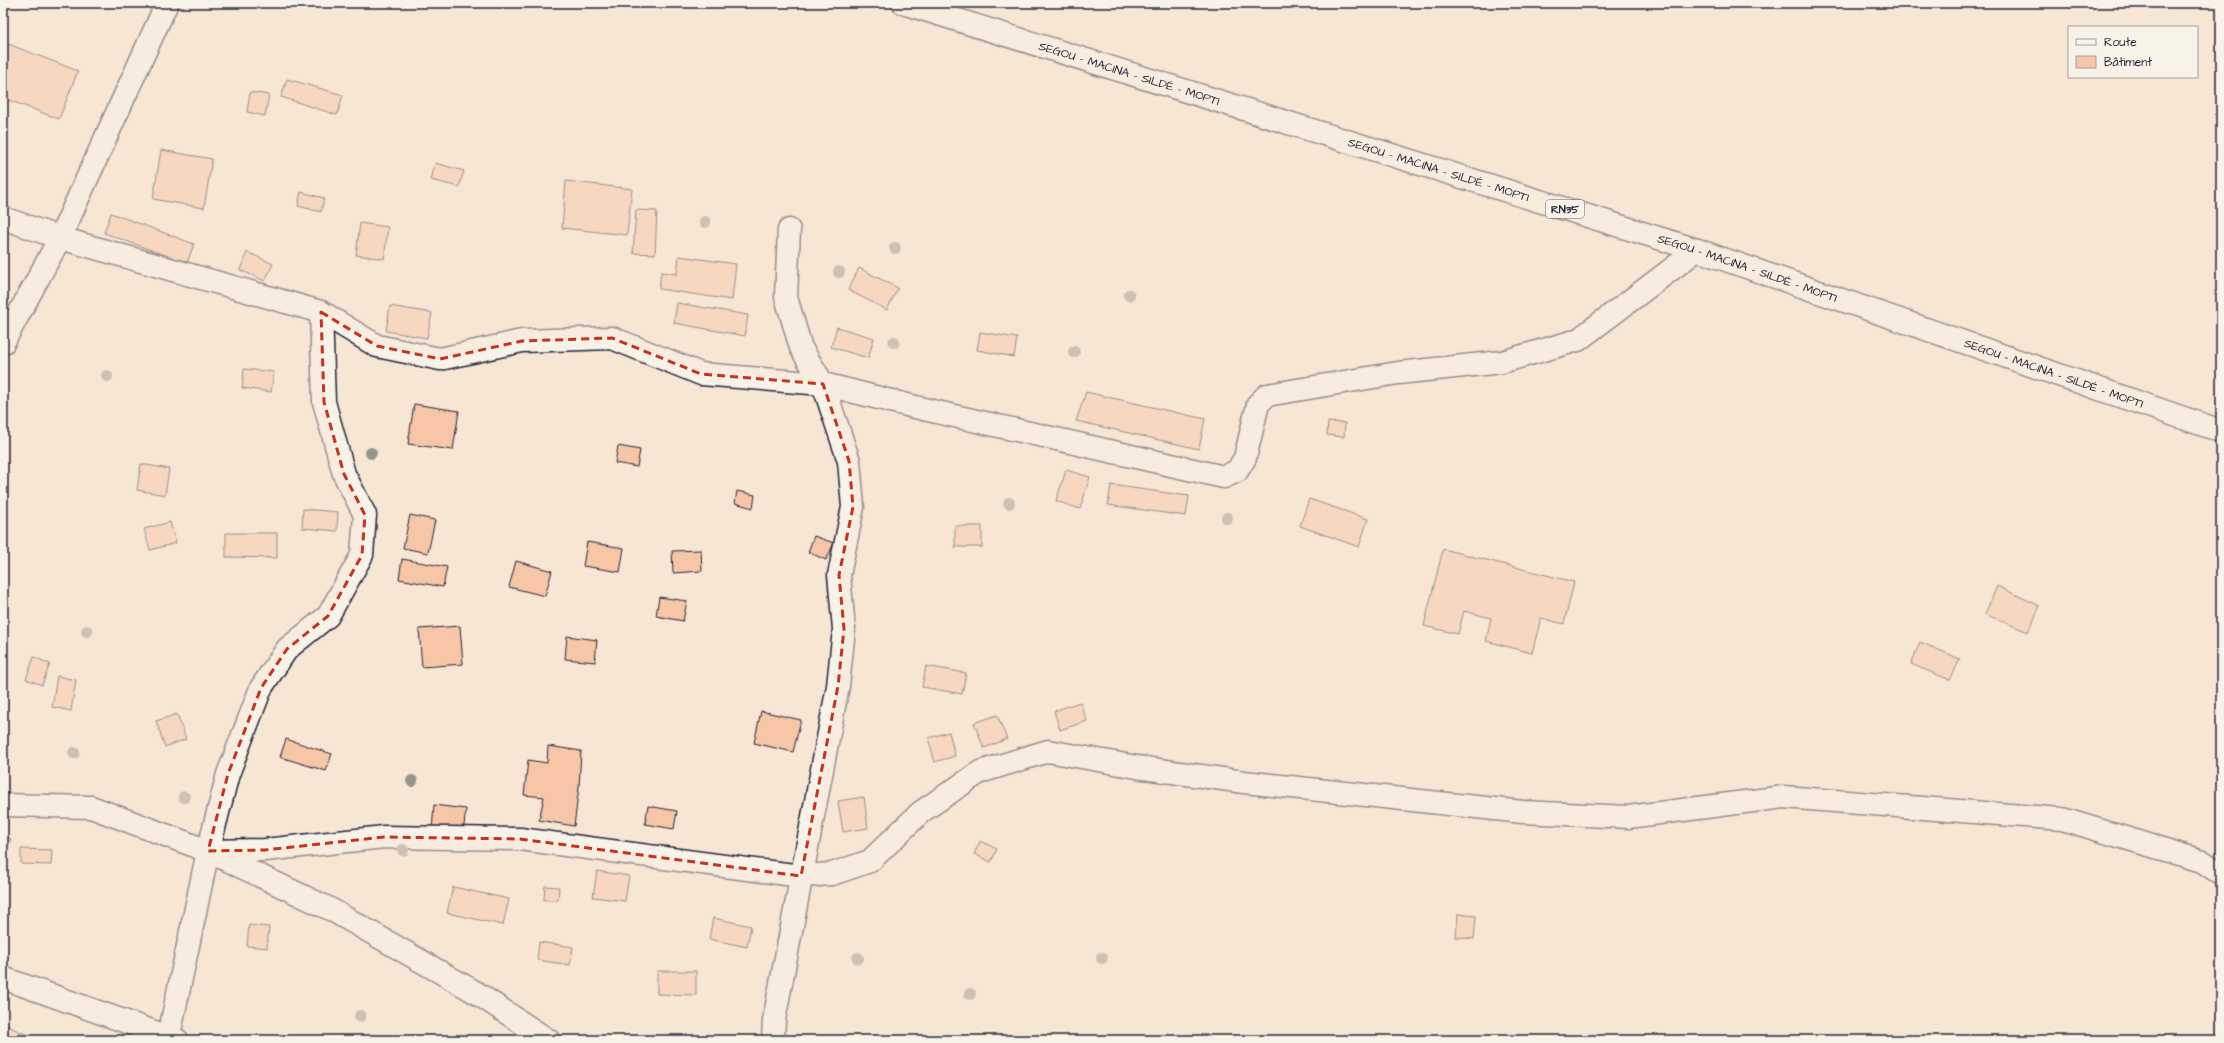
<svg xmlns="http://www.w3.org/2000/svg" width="2224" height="1043" font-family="'Architects Daughter',sans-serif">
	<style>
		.building { fill: #f6c6a6; stroke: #22223b }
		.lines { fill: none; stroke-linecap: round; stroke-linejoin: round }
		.minor-casing { stroke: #22223b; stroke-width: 25 }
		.major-casing { stroke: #22223b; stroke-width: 25 }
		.minor { stroke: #f7f3e8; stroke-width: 22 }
		.major { stroke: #f7f3e8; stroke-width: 22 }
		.tree { fill: #97948c }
		.marked { fill: none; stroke: #c8321e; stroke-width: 3; stroke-dasharray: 8 5; stroke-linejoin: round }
		.labels { text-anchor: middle; stroke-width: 3; stroke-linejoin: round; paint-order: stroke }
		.shield { fill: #f7f3e8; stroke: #62616f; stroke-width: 1 }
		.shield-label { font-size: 11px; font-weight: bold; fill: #22223b }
		.street-label { font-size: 12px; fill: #22223b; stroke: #f7f3e8 }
	</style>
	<rect width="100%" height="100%" fill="#f7e6d4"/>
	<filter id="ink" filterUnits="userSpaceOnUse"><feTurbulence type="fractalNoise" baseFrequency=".025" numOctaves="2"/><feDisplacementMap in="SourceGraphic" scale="8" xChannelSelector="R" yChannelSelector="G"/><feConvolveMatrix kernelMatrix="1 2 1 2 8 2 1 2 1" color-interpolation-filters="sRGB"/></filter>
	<g filter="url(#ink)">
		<g class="building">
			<path d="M3,42l75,29 -19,48 -56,-21z"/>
			<path d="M287,79l56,16 -6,20 -56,-18z"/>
			<path d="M250,92l19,3 -4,21 -18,-4z"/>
			<path d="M161,150l51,9 -8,49 -51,-9z"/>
			<path d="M435,163l29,8 -5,16 -28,-7z"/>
			<path d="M566,181l66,8 -5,46 -65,-7z"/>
			<path d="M301,192l23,6 -3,14 -23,-6z"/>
			<path d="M636,210l21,1 -2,43 -22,-1z"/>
			<path d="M111,213l83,31 -7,19 -83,-30z"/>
			<path d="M360,223l28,4 -4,32 -28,-4z"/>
			<path d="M247,252l26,12 -8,17 -25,-11z"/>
			<path d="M679,256l57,8 -4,36 -73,-11 2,-17 16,2z"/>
			<path d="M859,268l39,20 -11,22 -39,-20z"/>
			<path d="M677,303l71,12 -3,21 -71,-13z"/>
			<path d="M390,306l42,7 -5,25 -41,-7z"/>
			<path d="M837,327l37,11 -6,20 -37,-11z"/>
			<path d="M980,332l37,6 -3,19 -37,-7z"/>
			<path d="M244,369l30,3 -3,20 -29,-4z"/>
			<path d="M1086,392l119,27 -6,30 -123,-28z"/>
			<path d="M414,404l45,7 -6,39 -45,-6z"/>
			<path d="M1328,422l17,1 -1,14 -17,-2z"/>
			<path d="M618,446l22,4 -3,17 -22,-4z"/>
			<path d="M141,464l28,5 -4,26 -28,-5z"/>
			<path d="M1066,470l24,7 -10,32 -24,-8z"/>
			<path d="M1111,485l78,11 -3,20 -78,-11z"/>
			<path d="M737,491l18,4 -2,13 -18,-5z"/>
			<path d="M1309,499l59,20 -9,28 -59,-21z"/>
			<path d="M303,509l35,3 -1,19 -35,-3z"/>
			<path d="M410,515l25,5 -7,33 -25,-5z"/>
			<path d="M170,522l6,21 -26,7 -6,-21z"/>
			<rect x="955" y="526" width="27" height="21"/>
			<path d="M226,533h51v25l-51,-1z"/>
			<path d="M814,536l20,7 -8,17 -18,-8z"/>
			<path d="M587,542l37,6 -4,24 -37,-6z"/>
			<path d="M1443,549l131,33 -10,42 -23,-6 -9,35 -46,-12 5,-23 -27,-7 -6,23 -34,-8z"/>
			<path d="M701,550l1,21 -29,2 -1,-22z"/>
			<path d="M402,559l45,8 -4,20 -44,-8z"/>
			<path d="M516,561l36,10 -7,25 -36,-9z"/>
			<path d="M1997,586l43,20 -12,26 -43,-18z"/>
			<path d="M659,597l28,4 -4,20 -27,-5z"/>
			<path d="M460,626l3,38 -41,3 -3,-38z"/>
			<path d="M567,636l30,4 -2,22 -30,-3z"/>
			<path d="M1920,642l40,17 -10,21 -39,-16z"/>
			<path d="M34,657l16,7 -8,21 -16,-6z"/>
			<path d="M926,666l40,7 -4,21 -40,-7z"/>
			<path d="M57,676l19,4 -5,31 -19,-4z"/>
			<path d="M1080,702l7,19 -27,9 -6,-19z"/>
			<path d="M761,711l40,9 -8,32 -39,-9z"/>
			<path d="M177,714l9,25 -21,8 -9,-26z"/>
			<path d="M997,715l10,24 -23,9 -10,-25z"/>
			<path d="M949,732l6,24 -20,6 -7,-24z"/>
			<path d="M286,739l46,15 -6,17 -46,-14z"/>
			<path d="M548,746l33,5 -2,36 -5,39 -35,-6 5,-23 -20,-2 4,-35 19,3z"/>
			<path d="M864,797l4,31 -25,4 -5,-31z"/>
			<path d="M434,805l32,4 -3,24 -31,-3z"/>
			<path d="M648,806l29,5 -3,18 -29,-5z"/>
			<path d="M3,836l8,3 -7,18h-1z"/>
			<path d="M980,841l17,8 -6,13 -17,-8z"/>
			<path d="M21,849l31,1 -1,15 -30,-1z"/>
			<path d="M597,871l32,5 -4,25 -32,-4z"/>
			<path d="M545,886l14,1 -1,13h-14z"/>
			<path d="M453,887l56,12 -6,26 -56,-12z"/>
			<path d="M1458,914l18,2 -2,23 -18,-2z"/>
			<path d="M713,918l38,8 -4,21 -38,-8z"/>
			<path d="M249,925l20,2 -2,21 -20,-2z"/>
			<path d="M539,942l34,5 -3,18 -33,-5z"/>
			<path d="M657,971h39v24l-39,-1z"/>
			<path d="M3,1024l36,16h-36z"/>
		</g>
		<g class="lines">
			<defs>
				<g id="minor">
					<path d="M3,218l57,20 261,74 56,34 63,13 82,-18 90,-3 89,36 122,10 92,23 309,70 13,-6 8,-13 13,-54 9,-9 131,-22 104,-11 76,-22 119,-90"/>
					<path d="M3,343l57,-105 107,-235"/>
					<path d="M3,805l88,2 117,44 57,-1 119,-13 136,2 281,37 31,-2 38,-13 51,-49 59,-40 68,-21 89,16 107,15 279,30 105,5 156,-20 278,22 140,42 19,13"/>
					<path d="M212,853l118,56 145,83 73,48"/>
					<path d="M3,978l174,62"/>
					<path d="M168,1040l40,-189 20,-77 33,-86 26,-39 41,-33 34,-61 3,-40 -21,-41 -20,-72 -3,-90"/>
					<path d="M773,1040l1,-20 64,-334 6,-57 -5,-54 14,-68 -4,-46 -26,-77 -22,-36 -15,-51 3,-67"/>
				</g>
				<g id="major">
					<path id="s1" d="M903,3l794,247 524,181"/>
				</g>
			</defs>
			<use href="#minor" class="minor-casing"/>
			<use href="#major" class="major-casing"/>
			<use href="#minor" class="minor"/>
			<use href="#major" class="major"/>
		</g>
		<g class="tree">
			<circle cx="705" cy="222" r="6"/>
			<circle cx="895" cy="248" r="6"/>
			<circle cx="839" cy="272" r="6"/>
			<circle cx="1129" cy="295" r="6"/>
			<circle cx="894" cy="342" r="6"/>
			<circle cx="1074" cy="352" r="6"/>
			<circle cx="107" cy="376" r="6"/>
			<circle cx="371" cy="453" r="6"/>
			<circle cx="1009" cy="503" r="6"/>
			<circle cx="1227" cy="518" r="6"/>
			<circle cx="87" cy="631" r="6"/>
			<circle cx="74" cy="753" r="6"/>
			<circle cx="412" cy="781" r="6"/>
			<circle cx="184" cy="797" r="6"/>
			<circle cx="403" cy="850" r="6"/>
			<circle cx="858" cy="958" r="6"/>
			<circle cx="1102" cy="958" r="6"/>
			<circle cx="970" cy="994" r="6"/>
			<circle cx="360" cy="1016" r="6"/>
		</g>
	</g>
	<path d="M0 0H2224V1043H0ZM321,312l56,34 63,13 82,-18 90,-3 89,36 122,10 26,77 4,46 -14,68 5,54 -6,57 -37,190 -281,-37 -136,-2 -119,13 -57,1 20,-77 33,-86 26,-39 41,-33 34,-61 3,-40 -21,-41 -20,-72z" fill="#f7e6d4" fill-opacity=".55" fill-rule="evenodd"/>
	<path class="marked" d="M321,312l56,34 63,13 82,-18 90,-3 89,36 122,10 26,77 4,46 -14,68 5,54 -6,57 -37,190 -281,-37 -136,-2 -119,13 -57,1 20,-77 33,-86 26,-39 41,-33 34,-61 3,-40 -21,-41 -20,-72z"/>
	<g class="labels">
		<rect class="shield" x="1546" y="200" width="38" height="18" rx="3"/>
		<g class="shield-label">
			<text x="1565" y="213">RN35</text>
		</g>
		<g class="street-label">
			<text dy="4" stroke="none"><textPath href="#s1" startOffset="237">SEGOU - MACINA - SILDÉ - MOPTI</textPath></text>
			<text dy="4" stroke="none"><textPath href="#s1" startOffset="561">SEGOU - MACINA - SILDÉ - MOPTI</textPath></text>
			<text dy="4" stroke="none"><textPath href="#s1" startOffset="885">SEGOU - MACINA - SILDÉ - MOPTI</textPath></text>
			<text dy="4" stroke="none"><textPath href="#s1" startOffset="1209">SEGOU - MACINA - SILDÉ - MOPTI</textPath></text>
		</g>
	</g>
	<rect width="2224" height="1043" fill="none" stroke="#f7f3e8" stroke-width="16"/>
	<rect x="8" y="8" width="2208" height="1027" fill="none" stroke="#22223b" stroke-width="1.5" filter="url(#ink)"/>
	<rect x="2068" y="26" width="130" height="52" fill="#f7f3e8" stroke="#a29fa3"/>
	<rect x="2076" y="39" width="20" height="6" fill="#f7f3e8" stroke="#a29fa3"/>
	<text x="2104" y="46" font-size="12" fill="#22223b">Route</text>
	<rect x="2076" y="56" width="20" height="12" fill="#f6c6a6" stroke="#a29fa3"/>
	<text x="2104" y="66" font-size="12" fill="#22223b">Bâtiment</text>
</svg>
